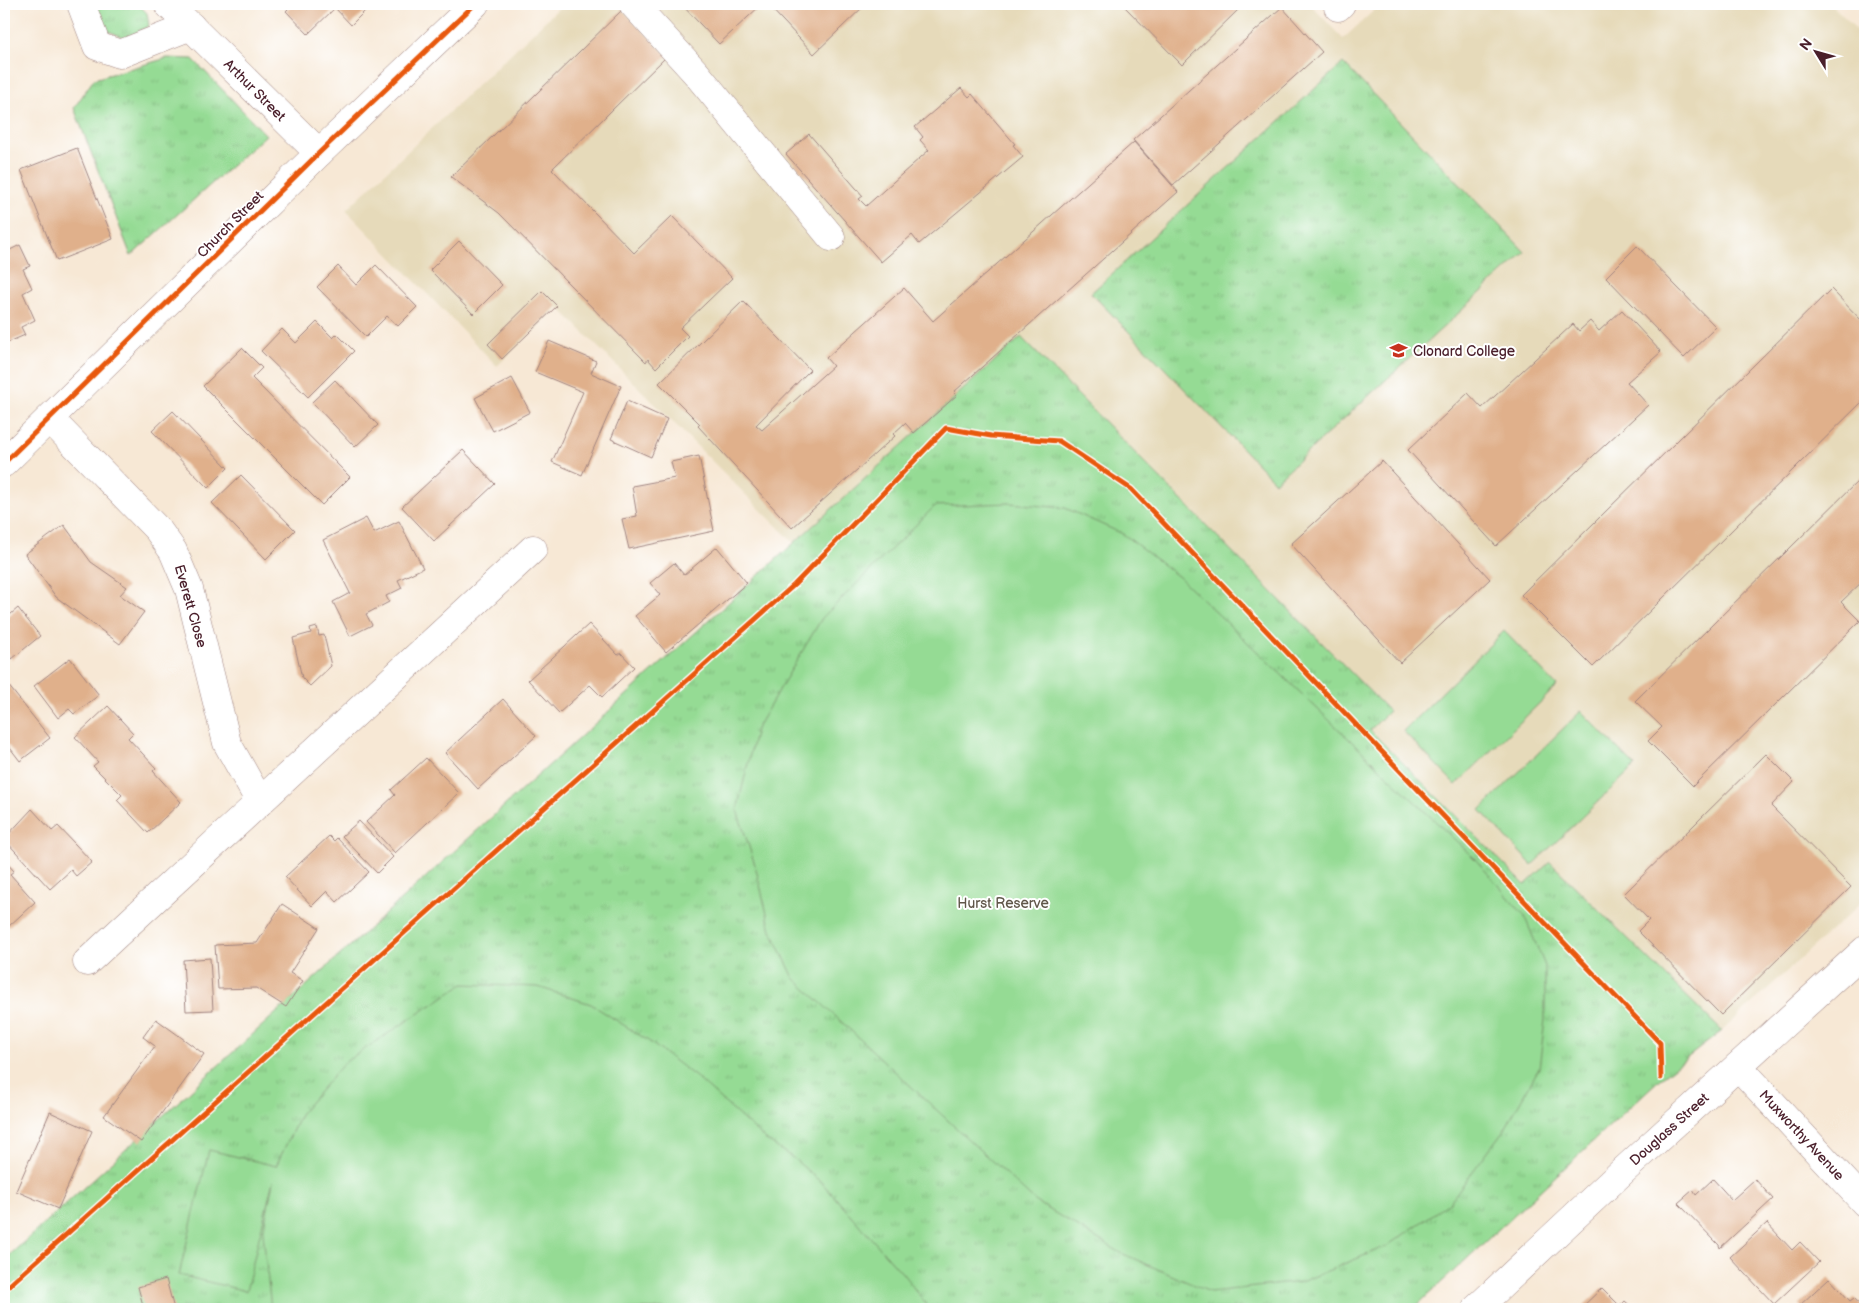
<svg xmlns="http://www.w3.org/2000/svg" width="1869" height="1313" font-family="'Balsamiq Sans',sans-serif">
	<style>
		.built { fill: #e6daba }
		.grass { fill: url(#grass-tufts); stroke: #707d60 }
		.pitch { fill: #95db94; stroke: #707d60 }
		.building { fill: #e0b08b }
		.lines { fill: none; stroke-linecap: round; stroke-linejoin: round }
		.minor-casing { stroke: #a08480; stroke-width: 29 }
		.minor { stroke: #fff; stroke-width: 28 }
		.cycleway-casing { stroke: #fff; stroke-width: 8 }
		.cycleway { stroke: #e8590c; stroke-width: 5 }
		.labels { text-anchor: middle; stroke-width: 4; stroke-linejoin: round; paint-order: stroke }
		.street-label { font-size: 14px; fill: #4a1f2b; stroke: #fff }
		.poi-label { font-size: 14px; fill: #4a1f2b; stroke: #fff; text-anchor: start }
		.park-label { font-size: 14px; fill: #60574a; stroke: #fff }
	</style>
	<defs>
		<pattern id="grass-tufts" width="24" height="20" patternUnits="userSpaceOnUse" patternTransform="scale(1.25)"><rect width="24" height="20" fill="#95db94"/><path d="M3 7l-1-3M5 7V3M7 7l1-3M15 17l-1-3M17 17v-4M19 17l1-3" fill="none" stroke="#82bc80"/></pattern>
	</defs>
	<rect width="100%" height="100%" fill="#fff"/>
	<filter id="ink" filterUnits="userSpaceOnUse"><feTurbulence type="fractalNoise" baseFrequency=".02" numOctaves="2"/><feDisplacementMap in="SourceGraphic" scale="10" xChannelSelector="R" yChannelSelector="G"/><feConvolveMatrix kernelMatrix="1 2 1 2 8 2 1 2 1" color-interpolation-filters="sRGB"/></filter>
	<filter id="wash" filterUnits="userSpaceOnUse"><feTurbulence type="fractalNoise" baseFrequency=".0096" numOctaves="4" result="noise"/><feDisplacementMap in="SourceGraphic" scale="20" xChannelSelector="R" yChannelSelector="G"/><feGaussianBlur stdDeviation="1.12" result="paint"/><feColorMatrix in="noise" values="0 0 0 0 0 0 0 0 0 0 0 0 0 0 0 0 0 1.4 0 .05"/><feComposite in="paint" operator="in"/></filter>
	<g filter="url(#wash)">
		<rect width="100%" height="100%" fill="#f7e8d5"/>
		<path class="built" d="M563,4h747l33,35 38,-35h450l34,34v861l-143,132 -172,-169 -24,24 -156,-157 19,-19 -368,-373 -226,207 -237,-237 -61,59 -151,-156z"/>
		<g class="grass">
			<path d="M94,4h44l9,9 2,13 -24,12 -19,-8z"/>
			<path d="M167,58l26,1 73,76 -135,121 -57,-148 20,-29z"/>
			<path d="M1343,63l182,189 -250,230 -184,-189z"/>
			<path d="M1021,337l368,374 -19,19 155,155 25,-23 172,169 -61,47 -248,231h-1409v-49z"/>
		</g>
		<g class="pitch">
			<path d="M1010,503l55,5 58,26 56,43 297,283 48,55 21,51v54l-6,48 -33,59 -57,76 -62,43 -86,36 -91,10 -89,-39 -86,-52 -241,-223 -23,-48 -16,-65 -18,-55 19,-81 66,-111 113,-112z"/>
			<path d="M1504,631l53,55 -101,99 -53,-54z"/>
			<path d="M1581,711l54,55 -103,99 -52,-55z"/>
			<path d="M463,984l75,3 53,17 56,36 49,37 71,64 26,17 30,26 80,90 27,35h-659l-8,-76 10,-52 -27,110 -67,-16 30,-125 67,16 25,-53 44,-51z"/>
		</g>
		<g id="blocks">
			<g class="building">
				<path d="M293,4h79l-21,21 -16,-17 -27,26 -22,-23z"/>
				<path d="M681,4h81l-43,40z"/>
				<path d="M767,4h99l-52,50z"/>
				<path d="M1122,4h122l-62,61z"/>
				<path d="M1282,7l40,45 -149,133 -40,-45z"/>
				<path d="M622,10l45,46 -115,113 82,84 38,-37 60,62 -52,50 8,8 -32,32 -8,-9 -2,3 -147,-149 -48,-36z"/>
				<path d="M961,88l8,9 3,-3 43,50 -2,1 10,12 -104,87 -7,-9 -31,27 -95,-108 23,-20 54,62 -4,3 7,7 63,-56 -9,-10 3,-3 -8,-10z"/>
				<path d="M1134,142l44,50 -224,200 3,3 -43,38 -9,-10 -12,11 2,2 -103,92 -94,-102 2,-2 -41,-41 84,-82 67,69 -54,55 6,5 71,-64 -7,-8 78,-70 29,33z"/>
				<path d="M77,148l36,91 -56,22 -36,-91z"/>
				<path d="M459,241l43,44 -29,29 -43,-44z"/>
				<path d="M20,245l10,21 -7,3 9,19 -9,5 12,27 -14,7 4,8 -21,9v-91z"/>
				<path d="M1637,246l79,81 -32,31 -78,-81z"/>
				<path d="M376,265l41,42 -19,19 -11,-10 -21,21 -49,-50 21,-21 18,19z"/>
				<path d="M1831,289l34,35v75l-272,268 -72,-72z"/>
				<path d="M542,291l15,15 -55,53 -14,-15z"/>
				<path d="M1622,310l39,42 -34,30 21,23 -152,141 -88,-96 60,-57 14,15 91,-84 6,7 11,-10 9,10z"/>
				<path d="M317,322l16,16 4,-4 17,17 -46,46 -47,-46 21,-22 14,14z"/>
				<path d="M549,341l47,20 -5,12 30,13 -39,89 -30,-13 31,-70 -48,-20z"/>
				<path d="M242,348l20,20 -10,10 98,99 -28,28 -119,-119z"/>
				<path d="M512,378l18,34 -37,19 -18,-33z"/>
				<path d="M335,380l43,45 -23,22 -43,-45z"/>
				<path d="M627,401l40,18 -16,38 -40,-18z"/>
				<path d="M173,411l55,57 -20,20 -56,-57z"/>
				<path d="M463,450l32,34 -61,57 -32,-34z"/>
				<path d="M699,456l15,75 -85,18 -7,-30 15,-3 -5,-30 43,-8 -4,-16z"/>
				<path d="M1382,461l108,118 -90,84 -109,-119z"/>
				<path d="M1865,474v105l-24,23 19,19 -167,165 -45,-45 14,-14 -27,-26z"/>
				<path d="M241,475l54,55 -29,29 -54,-56z"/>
				<path d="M366,518l8,15 25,-12 24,47 -25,12 4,8 -16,8 3,6 -23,12 6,11 -22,11 -17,-34 17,-9 -27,-53z"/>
				<path d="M64,525l27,37 36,25 -7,8 24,17 -24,32 -64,-47 -31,-43z"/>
				<path d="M717,547l30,36 -81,69 -31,-36 25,-21 -10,-12 24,-20 10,12z"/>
				<path d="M18,608l22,28 -28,23 -8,-10v-29z"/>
				<path d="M589,624l29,31 3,-2 13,14 -32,30 -12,-12 -31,28 -31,-33z"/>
				<path d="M317,627l2,9 5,-1 7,31 -21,20 -8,-8 -9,-40 18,-5 -1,-4z"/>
				<path d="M70,658l29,37 -25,19 -5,-5 -11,9 -24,-32z"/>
				<path d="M4,680l46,58 -30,23 -16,-21z"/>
				<path d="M503,699l33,37 -58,53 -33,-36z"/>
				<path d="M108,706l25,27 -5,5 28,30 -3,3 28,31 -33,31 -31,-33 5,-5 -29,-29 5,-4 -23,-25z"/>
				<path d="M1766,754l28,28 -23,24 80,81 -130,128 -83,-84 11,-11 -25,-26z"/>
				<path d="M426,758l33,35 -64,60 -29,-31 29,-27 -4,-5z"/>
				<path d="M32,809l20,22 6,-5 34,36 -16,14 -5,-6 -21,19 -46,-50z"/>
				<path d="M359,821l34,36 -16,16 -35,-37z"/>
				<path d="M329,836l5,5 3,-3 32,34 -32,30 -10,-11 -15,15 -27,-29z"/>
				<path d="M4,860l10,11 -4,3 25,28 -27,25 -4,-5z"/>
				<path d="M282,904l37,24 -29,45 13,8 -17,26 -30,-19 -38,1 -3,-44 42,-2z"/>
				<path d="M210,958l3,52 -27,1 -3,-51z"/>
				<path d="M156,1019l48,35 -63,88 -37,-26 51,-70 -12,-9z"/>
				<path d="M50,1112l42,19 -34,78 -42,-18z"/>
				<path d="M1713,1179l19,21 23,-21 18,20 -53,49 -1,-3 -41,-42 15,-13 3,5z"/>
				<path d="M1767,1223l25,27 8,-8 19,20 -45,42 -44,-47z"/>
				<path d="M1829,1278l21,23 4,-3 10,11h-61l-4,-3z"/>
				<path d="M166,1279l8,30h-30l-6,-22z"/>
				<path d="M1602,1288l18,18 5,-5 9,8h-54z"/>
			</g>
		</g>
	</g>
	<g filter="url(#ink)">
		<use href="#blocks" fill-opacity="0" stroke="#a08480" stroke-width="1"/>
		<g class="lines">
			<defs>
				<g id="minor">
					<path d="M81,4l16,42 23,8 71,-28"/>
					<path d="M168,4l151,149"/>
					<path d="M633,4l63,69 135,164"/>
					<path d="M1338,7l3,-3"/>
					<path d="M50,419l108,111 15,21 16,38 38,154 33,59"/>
					<path d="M4,463l315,-310 156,-149"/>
					<path d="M87,962l446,-413"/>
					<path d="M1738,1066l127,137"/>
					<path d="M1476,1309l147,-138 242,-221"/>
				</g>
			</defs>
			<use href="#minor" class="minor-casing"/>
			<use href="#minor" class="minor"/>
			<defs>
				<g id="cycleway">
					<path d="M4,463l315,-310 156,-149"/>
					<path d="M4,1290l790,-705 152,-157 45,8 68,5 72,48 529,554 1,35"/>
				</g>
			</defs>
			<use href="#cycleway" class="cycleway-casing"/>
			<use href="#cycleway" class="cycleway"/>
		</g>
	</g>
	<defs>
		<symbol id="school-bare" viewBox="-9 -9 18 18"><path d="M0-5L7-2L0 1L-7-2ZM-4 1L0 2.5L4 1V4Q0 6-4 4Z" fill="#c8321e" stroke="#fff" stroke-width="2.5" paint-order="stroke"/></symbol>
	</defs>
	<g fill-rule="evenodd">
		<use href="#school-bare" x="1386" y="338" width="25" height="25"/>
	</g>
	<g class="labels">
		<g class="street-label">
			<text transform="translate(255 90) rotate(45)" y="5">Arthur Street</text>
			<text transform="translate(230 224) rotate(-45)" y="5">Church Street</text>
			<text transform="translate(191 606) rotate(74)" y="5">Everett Close</text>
			<text transform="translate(1669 1129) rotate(-42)" y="5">Douglass Street</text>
			<text transform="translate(1802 1135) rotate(47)" y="5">Muxworthy Avenue</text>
		</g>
		<g class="poi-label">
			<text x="1413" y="356">Clonard College</text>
		</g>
		<g class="park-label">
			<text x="1003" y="908">Hurst Reserve</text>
		</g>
	</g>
	<rect width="1869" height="1313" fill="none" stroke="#fff" stroke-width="20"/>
	<g transform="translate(1816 52) rotate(307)" stroke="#ffffff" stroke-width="4" paint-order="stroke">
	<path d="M0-4L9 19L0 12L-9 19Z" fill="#4a1f2b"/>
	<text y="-8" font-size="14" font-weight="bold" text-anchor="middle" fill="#4a1f2b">N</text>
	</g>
</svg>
